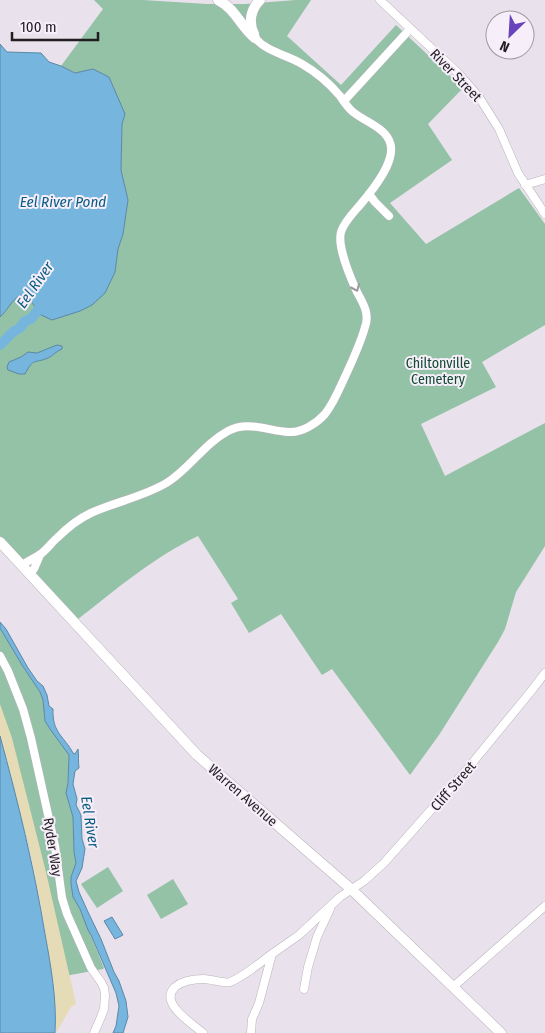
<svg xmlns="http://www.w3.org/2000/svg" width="545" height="1033" font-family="'Fira Sans Condensed',sans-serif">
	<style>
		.green { fill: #93c2a7 }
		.sand { fill: #e5dbb6 }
		.water { fill: #75b5de; stroke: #5c88a6 }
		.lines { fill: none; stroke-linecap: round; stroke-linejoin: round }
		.river { stroke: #75b5de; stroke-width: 10 }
		.minor-casing { stroke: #bab3bc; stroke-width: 9 }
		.major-casing { stroke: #bab3bc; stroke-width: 11 }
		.minor { stroke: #fff; stroke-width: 8 }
		.major { stroke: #fff; stroke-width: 10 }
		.oneway { stroke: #9b9a9c }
		.labels { text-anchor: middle; stroke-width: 4; stroke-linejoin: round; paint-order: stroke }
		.street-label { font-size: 14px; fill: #211e22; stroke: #f6eef8 }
		.park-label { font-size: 14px; fill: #124931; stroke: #f6eef8 }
		.water-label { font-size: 15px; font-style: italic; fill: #095b82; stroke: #f6eef8 }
	</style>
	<rect width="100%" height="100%" fill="#e9e1eb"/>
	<g class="green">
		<path d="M94,0h49l64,4h38l51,-4h15l-24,36 54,49 55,-60 67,63 -35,36 24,36 -62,43 36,41 93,-56 26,36v101l-63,37 14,25 -75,37 24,52 100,-53v123l-29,46 -11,37 -7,13 -59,93 -29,40 -78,-106 -10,6 -41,-61 -32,19 -18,-30 7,-4 -40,-63c-44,21 -83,54 -121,84l-77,-84v-219l3,-3 9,-13 8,-6 8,2 13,18 64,-22 10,-21 3,-23 5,-15 5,-34 -7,-30 1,-46 -29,-55 -18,4 -14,-7 42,-57z"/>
		<path d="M0,628l22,37 18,27 3,8 2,21 5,8 19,25 -1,29 -2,10 7,24 1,35 2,11 -5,14v7l2,13 7,12 24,59 -1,1 -38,7 -36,-130 -29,-110z"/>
		<path d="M108,867l15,24 -26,17 -16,-24z"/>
		<path d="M173,879l15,25 -27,15 -14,-24z"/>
	</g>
	<path class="sand" d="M0,704l12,34 34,134 30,132 -5,3 -15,26v-18l-2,-28 -12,-73 -13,-68 -29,-110z"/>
	<g class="water">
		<path d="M0,44l7,8 34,1 8,9 12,4 14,7 18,-4 16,8 16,37 -3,10 -1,46 7,30 -5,34 -5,15 -3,23 -10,21 -13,12 -12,6 -28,9 -11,-5 -13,-18 -8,-2c-10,7 -12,15 -20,22z"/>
		<path d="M57,345l5,1v3c-6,2 -9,7 -14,9 -14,6 -14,-1 -23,16h-6l-11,-4 -1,-3 2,-5 12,-5 7,-5 9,1z"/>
		<path d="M0,622l6,7 22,39 9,13 6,5 4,9 2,11 4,3c-1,24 11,27 20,44l2,1 3,-5c1,7 0,12 1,19l-4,3 -2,13 4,15 -1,6 5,10 1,24 3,10 -3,19 -6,13 3,11 9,20 13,27 13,33 5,9 7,20 2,16 -5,16h-10l3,-7 3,-20 -3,-13 -25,-58 -3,-5 -8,-21 -7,-12 -2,-13v-7l5,-14 -2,-11 -1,-35 -7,-24 2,-10 1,-28 -19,-26 -5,-8 -2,-21 -3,-8 -18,-27 -22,-37z"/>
		<path d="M0,736c18,66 34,131 45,198 6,33 12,66 10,99h-55z"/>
		<path d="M112,917l11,18 -8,4 -11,-18z"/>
	</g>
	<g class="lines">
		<path class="river" d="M0,345l13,-13 7,-4 5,-7 6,-2 15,-20"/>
		<defs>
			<g id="minor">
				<path d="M380,0l79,74 20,23 20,32 19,44 27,41"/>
				<path d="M344,101l66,-72"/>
				<path d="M525,185l20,-6"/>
				<path d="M369,194l6,8 14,14"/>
				<path d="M21,566c6,-5 12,-7 18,-11 7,-4 12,-12 18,-17 10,-10 21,-19 34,-25 24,-11 55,-17 77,-31 22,-14 36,-38 60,-51 20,-11 40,0 61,1 13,1 28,-9 36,-18 8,-10 13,-22 18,-33 8,-17 17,-36 22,-54 5,-13 -2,-24 -8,-35 -6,-13 -20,-46 -16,-60 3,-10 12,-19 19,-27 12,-14 39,-46 29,-65 -6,-13 -25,-19 -36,-28 -5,-4 -9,-10 -13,-16 -10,-12 -24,-24 -38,-32 -15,-9 -35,-12 -47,-26"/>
				<path d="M29,574l5,-5 6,-14"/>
				<path d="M0,656l8,15 15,38 8,29 24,108 7,52 5,16 24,54 10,14 3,6 1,7 -1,14 -3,8 -7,16"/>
				<path d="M272,954l27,-19 41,-38 24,-16 20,-18 85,-96 63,-77 13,-17"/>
				<path d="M453,987l92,-81"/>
				<path d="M304,989l4,-22 9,-30 13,-28"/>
				<path d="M203,1033c-10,-9 -45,-30 -28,-46 7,-6 19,-8 29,-8 7,0 20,5 26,3 13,-5 31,-20 42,-28l-13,49 -7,16 -1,14"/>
			</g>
			<g id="major">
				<path d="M218,0c18,9 22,26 37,38"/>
				<path d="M254,34c-6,-12 -3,-25 6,-34"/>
				<path d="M0,542l197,213 154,134 150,144"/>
			</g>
		</defs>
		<use href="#minor" class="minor-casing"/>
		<use href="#major" class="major-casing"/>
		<use href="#minor" class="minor"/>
		<use href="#major" class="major"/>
	</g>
	<defs><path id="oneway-chevron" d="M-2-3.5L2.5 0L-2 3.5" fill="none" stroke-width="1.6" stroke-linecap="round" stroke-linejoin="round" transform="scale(1.25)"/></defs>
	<use class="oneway" href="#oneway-chevron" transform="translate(356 288) rotate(66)"/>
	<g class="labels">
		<g class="street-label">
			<text transform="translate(456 75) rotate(46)" y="5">River Street</text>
			<text transform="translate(453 786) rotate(-49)" y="5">Cliff Street</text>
			<text transform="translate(243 795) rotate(41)" y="5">Warren Avenue</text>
			<text transform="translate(53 847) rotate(81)" y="5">Ryder Way</text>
		</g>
		<g class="park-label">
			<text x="438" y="368">Chiltonville<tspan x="438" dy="16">Cemetery</tspan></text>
		</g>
		<g class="water-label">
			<text x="63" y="207">Eel River Pond</text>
			<text transform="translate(35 285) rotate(-55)" y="5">Eel River</text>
			<text transform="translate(90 822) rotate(81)" y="5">Eel River</text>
		</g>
	</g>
	<g transform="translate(510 35) rotate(205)"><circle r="24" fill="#f6eef8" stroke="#a19ba2"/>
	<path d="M0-4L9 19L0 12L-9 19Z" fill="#6943bc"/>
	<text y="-8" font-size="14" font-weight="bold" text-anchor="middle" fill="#211e22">N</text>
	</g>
	<path d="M12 32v8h86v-8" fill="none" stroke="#211e22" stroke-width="2.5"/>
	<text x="20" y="32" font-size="15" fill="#211e22" stroke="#f6eef8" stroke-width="4" paint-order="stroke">100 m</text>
</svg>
